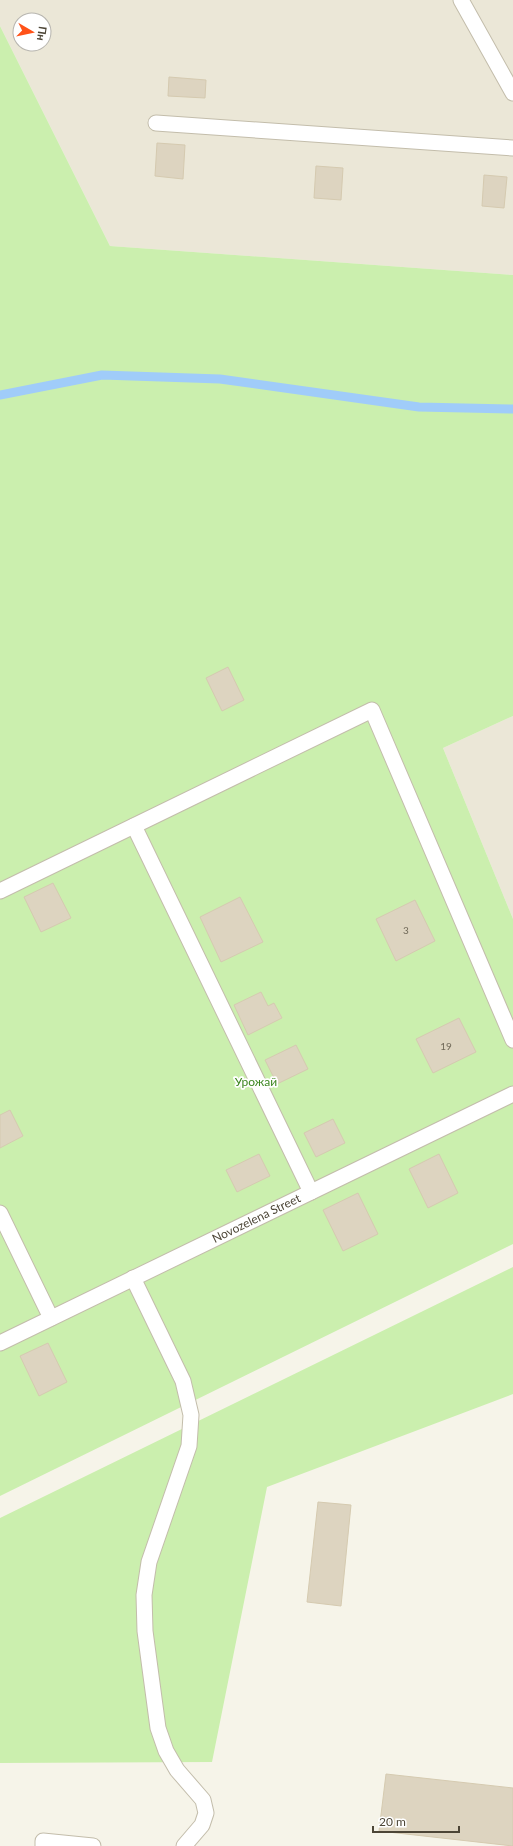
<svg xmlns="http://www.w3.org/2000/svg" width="513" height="1846" font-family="Lato,sans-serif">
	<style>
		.residential { fill: #ebe7d7; fill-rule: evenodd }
		.green { fill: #cbefae }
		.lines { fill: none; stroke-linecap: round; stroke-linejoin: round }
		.stream { stroke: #a0ccf9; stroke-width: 9 }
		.building { fill: #ddd4c0; stroke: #d5cab0 }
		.service-casing { stroke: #c3bdab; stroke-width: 17 }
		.service { stroke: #fff; stroke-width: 15 }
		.labels { text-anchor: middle; stroke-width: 3.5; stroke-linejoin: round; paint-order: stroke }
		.number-label { font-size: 10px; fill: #706958 }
		.park-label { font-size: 12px; fill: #3d8621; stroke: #fff }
		.street-label { font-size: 12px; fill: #4c4536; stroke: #fff }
	</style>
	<rect width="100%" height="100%" fill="#f6f4e9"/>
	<g class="residential">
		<path d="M0,0h513v275l-403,-29 -110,-220zM20,20h24v24h-24z"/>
		<path d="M513,716v203l-70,-171z"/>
	</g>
	<g class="green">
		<path d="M0,26l110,220 403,29v441l-70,32 70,171v325l-513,252z"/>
		<path d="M513,1267v127l-246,93 -55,275 -212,1v-245z"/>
	</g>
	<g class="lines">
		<path class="stream" d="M0,395l102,-20 118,4 199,28 94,2"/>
	</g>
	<g class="building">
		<path d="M169,77l37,3 -1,18 -37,-2z"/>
		<path d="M157,143l28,2 -2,34 -28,-3z"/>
		<path d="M316,166l27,2 -2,32 -27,-2z"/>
		<path d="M484,175l23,2 -3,31 -22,-2z"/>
		<path d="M228,667l16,33 -22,11 -16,-33z"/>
		<path d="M53,883l18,35 -30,14 -17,-35z"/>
		<path d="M240,897l23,45 -42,20 -21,-45z"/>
		<path d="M415,900l20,41 -39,20 -20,-42z"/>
		<path d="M261,992l7,14 6,-3 8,15 -34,17 -14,-30z"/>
		<path d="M459,1018l17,34 -43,21 -17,-34z"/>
		<path d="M296,1045l12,24 -31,15 -12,-24z"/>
		<path d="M10,1110l13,26 -23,12v-33z"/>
		<path d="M333,1119l12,24 -29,14 -12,-24z"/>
		<path d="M259,1154l11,22 -33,16 -11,-22z"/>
		<path d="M439,1154l19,39 -30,15 -19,-39z"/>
		<path d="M358,1193l20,41 -35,17 -20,-41z"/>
		<path d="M48,1343l19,39 -28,14 -19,-40z"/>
		<path d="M318,1502l33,3 -10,101 -34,-4z"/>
		<path d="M386,1774l127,14v58l-134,-15z"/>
	</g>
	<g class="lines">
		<defs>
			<g id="service">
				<path d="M461,0l52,93"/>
				<path d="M156,123l357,25"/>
				<path d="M134,826l177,366"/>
				<path d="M0,891l372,-181 141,330"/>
				<path d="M0,1213l51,105"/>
				<path d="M133,1278l50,103 8,34 -2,31 -40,116 -5,33 1,36 13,97 8,23 11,19 26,30 3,13 -4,12 -18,21"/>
				<path id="s1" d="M0,1343l513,-249"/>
				<path d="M43,1846v-5l50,5"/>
			</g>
		</defs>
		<use href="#service" class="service-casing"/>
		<use href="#service" class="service"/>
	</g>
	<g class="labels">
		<g class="number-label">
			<text x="406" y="934">3</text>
			<text x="446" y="1050">19</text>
		</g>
		<g class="park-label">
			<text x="256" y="1086">Урожай</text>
		</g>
		<g class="street-label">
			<text dy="4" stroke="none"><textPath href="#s1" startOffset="285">Novozelena Street</textPath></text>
		</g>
	</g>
	<g transform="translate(32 32) rotate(99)"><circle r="19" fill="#ffffff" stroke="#b7b5af"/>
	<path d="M0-3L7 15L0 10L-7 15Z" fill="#ff5218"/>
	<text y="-6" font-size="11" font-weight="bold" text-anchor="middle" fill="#4c4536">Пн</text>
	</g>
	<path d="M373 1826v6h86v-6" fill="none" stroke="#4c4536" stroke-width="2"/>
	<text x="379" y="1826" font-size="12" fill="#4c4536" stroke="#ffffff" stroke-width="3" paint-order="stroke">20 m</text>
</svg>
